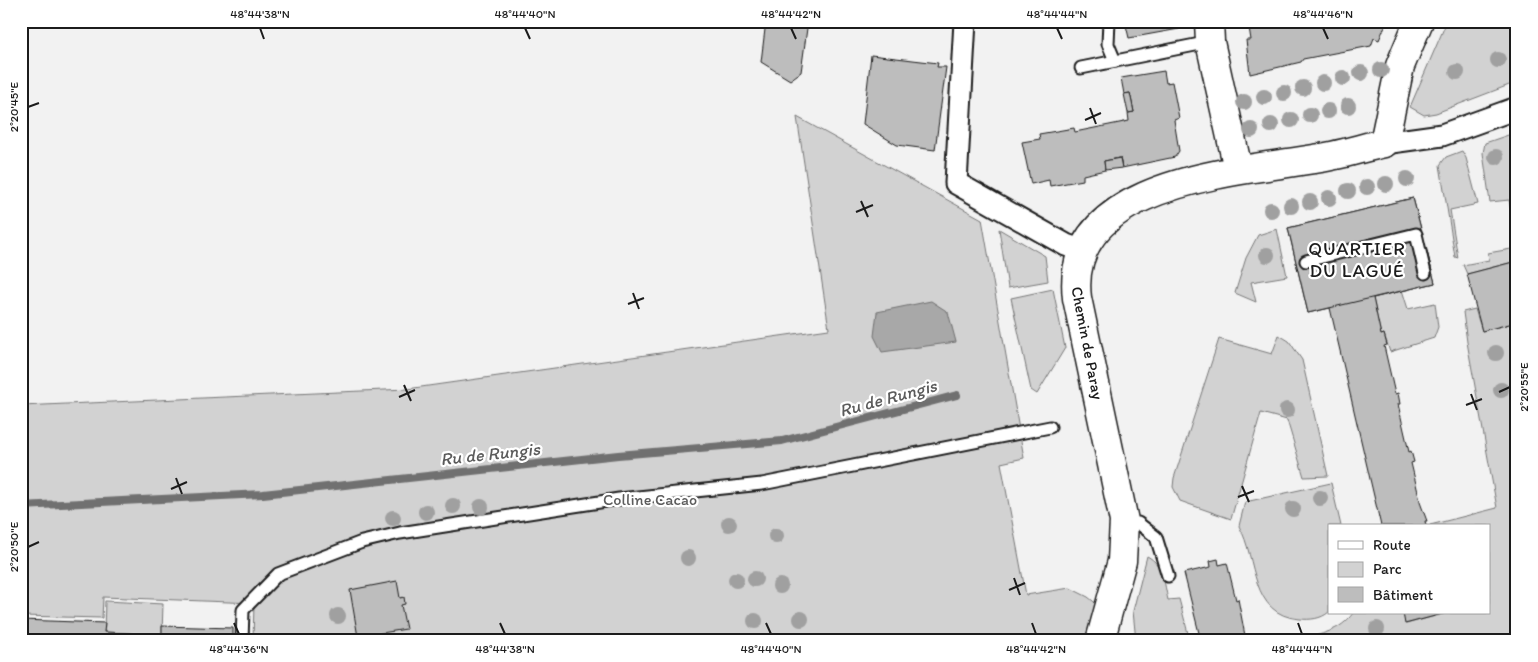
<svg xmlns="http://www.w3.org/2000/svg" width="1538" height="662" font-family="Itim,sans-serif">
	<style>
		.green { fill: #d2d2d2; stroke: #777 }
		.water { fill: #a8a8a8; stroke: #707070 }
		.lines { fill: none; stroke-linecap: round; stroke-linejoin: round }
		.stream { stroke: #707070; stroke-width: 8 }
		.building { fill: #bdbdbd; stroke: #1c1c1c }
		.lane-casing { stroke: #1c1c1c; stroke-width: 15 }
		.street-casing { stroke: #1c1c1c; stroke-width: 25 }
		.secondary-casing { stroke: #1c1c1c; stroke-width: 31 }
		.lane { stroke: #fff; stroke-width: 11 }
		.street { stroke: #fff; stroke-width: 21 }
		.secondary { stroke: #fff; stroke-width: 28 }
		.tree { fill: #a0a0a0 }
		.ticks { fill: none; stroke: #1c1c1c; stroke-width: 2 }
		.labels { text-anchor: middle; stroke-width: 4.5; stroke-linejoin: round; paint-order: stroke }
		.street-label { font-size: 16px; fill: #1c1c1c; stroke: #fff }
		.park-label { font-size: 16px; fill: #5c5c5c; stroke: #fff }
		.water-label { font-size: 18px; font-style: italic; fill: #5b5b5b; stroke: #fff }
		.quarter-label { font-size: 19px; letter-spacing: 1px; fill: #1c1c1c; stroke: #fff }
		.neatline { fill: none; stroke: #1c1c1c; stroke-width: 2 }
		.ticks-label { font-size: 12px; text-anchor: middle; fill: #1c1c1c }
	</style>
	<rect width="100%" height="100%" fill="#f2f2f2"/>
	<filter id="ink" filterUnits="userSpaceOnUse"><feTurbulence type="fractalNoise" baseFrequency=".02" numOctaves="2"/><feDisplacementMap in="SourceGraphic" scale="10" xChannelSelector="R" yChannelSelector="G"/><feConvolveMatrix kernelMatrix="1 2 1 2 8 2 1 2 1" color-interpolation-filters="sRGB"/></filter>
	<g filter="url(#ink)">
		<g class="green">
			<path d="M1447,21h70v61l-81,31 -12,2 -14,-8z"/>
			<path d="M797,117l185,102 42,239 -23,5 25,132 44,-7 18,9 10,8 -12,36h-833l1,-38 -151,-6 -1,21 -81,-2v-210l386,-17 422,-60z"/>
			<path d="M1517,132v114l-8,-46 -19,2 -7,-49 2,-10z"/>
			<path d="M1462,151l4,7 12,46 -28,6 8,48 -3,-1 -15,-92 6,-8z"/>
			<path d="M999,229l46,27 3,25 -40,7z"/>
			<path d="M1277,229l10,47 -36,6 5,20 -21,-9 11,-35 12,-23z"/>
			<path d="M1517,248v27l-4,-13 -46,12 -4,-9 26,-5 -1,-7z"/>
			<path d="M1053,289l12,59 -28,46 -6,-4 -20,-92z"/>
			<path d="M1402,290l6,19 27,-6 3,24 -4,11 -44,14 -6,-18 -3,1 -8,-37z"/>
			<path d="M1475,309l7,22 35,-9v319h-11l-1,-4 -15,4h-190c21,-8 40,-9 53,-28h50l3,11 40,-11h43v-87l-59,-1 67,-17 -30,-166 -4,-30z"/>
			<path d="M1279,335l10,6 13,19 26,116 -24,1 -17,-57 -26,-7 -30,106 -51,-18 -7,-14 1,-9 45,-139 53,15z"/>
			<path d="M1331,483l10,43h-12v86c-8,7 -19,8 -29,7 -51,-4 -42,-59 -61,-93l6,-24z"/>
			<path d="M1147,556c17,9 17,27 21,44l11,-1 11,42h-54l-3,-30z"/>
			<path d="M105,601l58,3 -1,31 -58,-3z"/>
		</g>
		<path class="water" d="M931,301l17,11 8,30 -74,10 -8,-16 3,-24z"/>
		<g class="lines">
			<path class="stream" d="M21,506l242,-12 355,-39 164,-14 175,-46"/>
		</g>
		<g class="building">
			<path d="M766,21h42l-7,51 -11,8 -29,-18z"/>
			<path d="M1125,21h53l1,8 -50,9z"/>
			<path d="M1248,21h139l-8,19 -5,-2 -3,8 -68,13 -2,3 -51,12 -4,-34h5z"/>
			<path d="M871,55l67,8 -1,4h9l-11,83 -38,-5 -34,-21z"/>
			<path d="M1164,71l2,12 6,-1 7,36 -5,2 5,31 -4,6 -53,11 -2,-10 -16,3 1,9 -22,5v5l-33,6 -1,-6 -18,4 -9,-42 18,-3 -1,-5 35,-6 1,4 54,-11 -1,-8 6,-1 -4,-19 -6,1 -3,-16z"/>
			<path d="M1130,93l4,19 -6,1 -4,-19z"/>
			<path d="M1120,158l2,10 -17,2 -1,-9z"/>
			<path d="M1413,198l22,85 -62,15 8,37 3,-1 3,11 -3,1 11,48 3,-1 2,11h-2l11,48 2,-1 3,11 -3,1 10,42 6,16h-2l1,5h-45l-51,-218 -22,5 -20,-85z"/>
			<path d="M1413,198l22,85 -127,30 -20,-85z"/>
			<path d="M1513,262l4,13v47l-35,9 -15,-57z"/>
			<path d="M1218,559l1,6 8,-2 9,37 2,-1 8,42h-45l-17,-68 27,-6 -1,-6z"/>
			<path d="M397,581l3,17 4,-1 1,7 -4,1 5,24 -48,8 -8,-47z"/>
			<path d="M1403,613h43l-41,11z"/>
			<path d="M21,620l84,3 -1,9 58,3v-9l71,2v13h-212z"/>
		</g>
		<g class="lines">
			<defs>
				<g id="lane">
					<path d="M1109,21l-1,23 7,17"/>
					<path d="M1081,68l129,-26"/>
					<path d="M1306,261l110,-27 9,39"/>
					<path d="M1138,523l18,14 12,39"/>
					<path d="M242,641l1,-31 35,-36 84,-32 38,-9 219,-34 143,-15 288,-57"/>
				</g>
				<g id="street">
					<path d="M965,21l-9,162 110,62 17,6"/>
					<path d="M1384,143l58,-8 75,-27"/>
				</g>
				<g id="secondary">
					<path d="M1209,21l1,21 28,127"/>
					<path d="M1100,641l22,-80 2,-40 -47,-223c-14,-116 158,-126 237,-139 24,-3 47,-11 70,-16l16,-77 19,-45"/>
				</g>
			</defs>
			<use href="#lane" class="lane-casing"/>
			<use href="#street" class="street-casing"/>
			<use href="#secondary" class="secondary-casing"/>
			<use href="#lane" class="lane"/>
			<use href="#street" class="street"/>
			<use href="#secondary" class="secondary"/>
		</g>
		<g class="tree">
			<circle cx="1498" cy="60" r="8"/>
			<circle cx="1381" cy="70" r="8"/>
			<circle cx="1457" cy="72" r="8"/>
			<circle cx="1361" cy="73" r="8"/>
			<circle cx="1343" cy="78" r="8"/>
			<circle cx="1323" cy="83" r="8"/>
			<circle cx="1303" cy="88" r="8"/>
			<circle cx="1284" cy="93" r="8"/>
			<circle cx="1264" cy="97" r="8"/>
			<circle cx="1244" cy="102" r="8"/>
			<circle cx="1348" cy="106" r="8"/>
			<circle cx="1328" cy="111" r="8"/>
			<circle cx="1310" cy="115" r="8"/>
			<circle cx="1291" cy="120" r="8"/>
			<circle cx="1271" cy="125" r="8"/>
			<circle cx="1251" cy="130" r="8"/>
			<circle cx="1496" cy="157" r="8"/>
			<circle cx="1407" cy="179" r="8"/>
			<circle cx="1386" cy="184" r="8"/>
			<circle cx="1367" cy="187" r="8"/>
			<circle cx="1348" cy="191" r="8"/>
			<circle cx="1329" cy="198" r="8"/>
			<circle cx="1310" cy="202" r="8"/>
			<circle cx="1291" cy="206" r="8"/>
			<circle cx="1271" cy="210" r="8"/>
			<circle cx="1267" cy="255" r="8"/>
			<circle cx="1496" cy="353" r="8"/>
			<circle cx="1501" cy="390" r="8"/>
			<circle cx="1287" cy="410" r="8"/>
			<circle cx="1320" cy="498" r="8"/>
			<circle cx="453" cy="506" r="8"/>
			<circle cx="481" cy="507" r="8"/>
			<circle cx="1293" cy="509" r="8"/>
			<circle cx="426" cy="512" r="8"/>
			<circle cx="393" cy="518" r="8"/>
			<circle cx="729" cy="524" r="8"/>
			<circle cx="776" cy="536" r="8"/>
			<circle cx="688" cy="558" r="8"/>
			<circle cx="755" cy="579" r="8"/>
			<circle cx="736" cy="580" r="8"/>
			<circle cx="780" cy="586" r="8"/>
			<circle cx="338" cy="616" r="8"/>
			<circle cx="801" cy="619" r="8"/>
			<circle cx="755" cy="621" r="8"/>
			<circle cx="1377" cy="629" r="8"/>
		</g>
	</g>
	<path class="ticks" d="M260,28l4,11M525,28l5,11M791,28l5,11M1057,28l5,11M1323,28l5,11M28,107l11,-4M1090,108l6,16M1085,120l16,-7M861,201l7,16M856,212l17,-7M633,293l6,16M628,304l16,-6M404,385l7,16M1499,392l11,-5M1471,394l6,16M399,397l16,-7M1466,405l16,-6M176,478l6,16M1242,486l7,16M171,489l16,-7M1238,497l16,-6M28,547l11,-5M1014,578l6,17M1009,590l16,-7M234,623l5,11M500,623l5,11M766,623l5,11M1032,623l4,11M1298,623l4,11"/>
	<g class="labels">
		<g class="street-label">
			<text transform="translate(1088 343) rotate(79)" y="6">Chemin de Paray</text>
		</g>
		<g class="park-label">
			<text x="650" y="505">Colline Cacao</text>
		</g>
		<g class="water-label">
			<text transform="translate(888 398) rotate(-15)" y="6">Ru de Rungis</text>
			<text transform="translate(490 454) rotate(-6)" y="6">Ru de Rungis</text>
		</g>
		<g class="quarter-label">
			<text x="1357" y="255">QUARTIER<tspan x="1357" dy="22">DU LAGUÉ</tspan></text>
		</g>
	</g>
	<rect width="1538" height="662" fill="none" stroke="#fff" stroke-width="55"/>
	<rect x="1328" y="524" width="162" height="90" fill="#ffffff" stroke="#a4a4a4"/>
	<rect x="1338" y="541" width="25" height="8" fill="#ffffff" stroke="#a4a4a4"/>
	<text x="1373" y="550" font-size="15" fill="#1c1c1c">Route</text>
	<rect x="1338" y="562" width="25" height="15" fill="#d2d2d2" stroke="#a4a4a4"/>
	<text x="1373" y="574" font-size="15" fill="#1c1c1c">Parc</text>
	<rect x="1338" y="587" width="25" height="15" fill="#bdbdbd" stroke="#a4a4a4"/>
	<text x="1373" y="600" font-size="15" fill="#1c1c1c">Bâtiment</text>
	<rect x="28" y="28" width="1482" height="606" class="neatline"/>
	<g class="ticks-label">
		<text x="260" y="18">48°44'38"N</text>
		<text x="525" y="18">48°44'40"N</text>
		<text x="791" y="18">48°44'42"N</text>
		<text x="1057" y="18">48°44'44"N</text>
		<text x="1323" y="18">48°44'46"N</text>
		<text transform="translate(14 107) rotate(-90)" y="4">2°20'45"E</text>
		<text transform="translate(1524 387) rotate(-90)" y="4">2°20'55"E</text>
		<text transform="translate(14 547) rotate(-90)" y="4">2°20'50"E</text>
		<text x="239" y="653">48°44'36"N</text>
		<text x="505" y="653">48°44'38"N</text>
		<text x="771" y="653">48°44'40"N</text>
		<text x="1036" y="653">48°44'42"N</text>
		<text x="1302" y="653">48°44'44"N</text>
	</g>
</svg>
